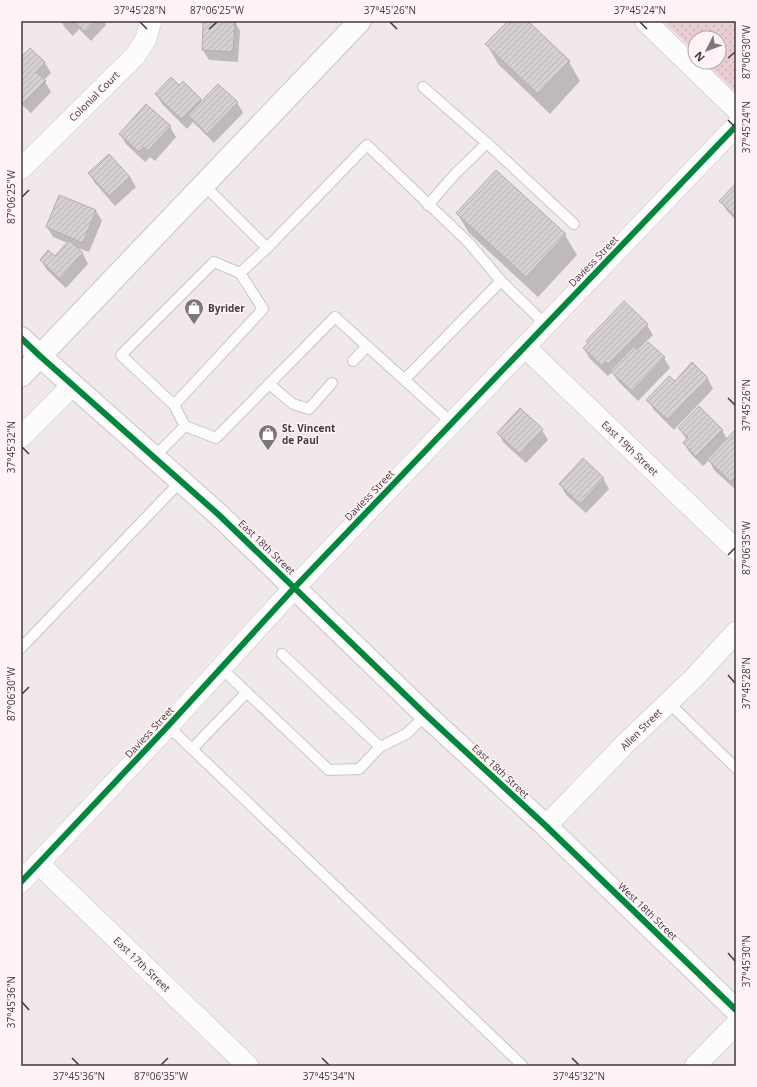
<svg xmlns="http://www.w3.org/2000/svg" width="757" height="1087" font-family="'Open Sans',sans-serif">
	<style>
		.park { fill: url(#park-dots) }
		.shadow { fill: #0003 }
		.building { fill: url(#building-hatch); stroke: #b4aeaf }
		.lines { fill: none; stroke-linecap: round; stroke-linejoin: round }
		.service-casing { stroke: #cac5c6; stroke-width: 12 }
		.minor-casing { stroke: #cac5c6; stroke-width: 22 }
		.tertiary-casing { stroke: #cac5c6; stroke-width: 24 }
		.service { stroke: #fdfcfc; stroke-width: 10 }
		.minor { stroke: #fdfcfc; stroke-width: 21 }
		.tertiary { stroke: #fdfcfc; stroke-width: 22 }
		.cycleway-casing { stroke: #fff3f6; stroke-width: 8 }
		.cycleway { stroke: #00873e; stroke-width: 6 }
		.ticks { fill: none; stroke: #403a3b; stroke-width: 1.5 }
		.labels { text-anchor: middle; stroke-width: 3; stroke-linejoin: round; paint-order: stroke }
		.street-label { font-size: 10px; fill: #403a3b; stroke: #fff3f6 }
		.poi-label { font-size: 10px; font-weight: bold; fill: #403a3b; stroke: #fff3f6; text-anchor: start }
		.neatline { fill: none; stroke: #403a3b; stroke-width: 1.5 }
		.ticks-label { font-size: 10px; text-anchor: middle; fill: #403a3b }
	</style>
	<defs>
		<pattern id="park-dots" width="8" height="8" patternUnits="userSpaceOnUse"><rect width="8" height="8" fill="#e9cdd3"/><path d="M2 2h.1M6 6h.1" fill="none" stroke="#c9b1b6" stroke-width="1.8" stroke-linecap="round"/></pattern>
		<pattern id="building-hatch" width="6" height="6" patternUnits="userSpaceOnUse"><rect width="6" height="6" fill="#d6d0d2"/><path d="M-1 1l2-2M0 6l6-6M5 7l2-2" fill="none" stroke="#b9b3b5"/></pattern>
	</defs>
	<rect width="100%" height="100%" fill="#f0e8ea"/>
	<path class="park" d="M663,21h73v71l-31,-30h14v-24h-24v14z"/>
	<g class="shadow">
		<path d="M61,21h43l2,4 -15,16 -12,-12 -6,7 -8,-8z"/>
		<path d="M204,21h31l5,10 -2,31 -29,-2 -6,-10z"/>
		<path d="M509,21h18l42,41 11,19 -30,33 -52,-50 -11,-20z"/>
		<path d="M30,49l15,14 6,10 -7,7 7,12 -20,21 -10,-9v-45z"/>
		<path d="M179,86l21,13 2,3h35l6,11 -29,30 -21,-21 -6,7 -25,-25 -6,-10z"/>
		<path d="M170,127l6,10 -21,24 -5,-4 -5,5 -19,-18 -6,-10z"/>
		<path d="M89,173l41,4 6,10 -21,19 -20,-23z"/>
		<path d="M736,185v35l-9,-9 -6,-10z"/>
		<path d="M60,196l36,15 6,10 -13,31 -14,-5 8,7 5,10 -22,24 -19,-18 -6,-10 14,-3 13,-14 -15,-6 -6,-10z"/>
		<path d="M457,213l108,22 12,20 -39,42 -69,-64z"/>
		<path d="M647,325l6,10 -16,16 27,7 6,10 -32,33 -20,-20 -6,-9 -4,4 -18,-17 -6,-10z"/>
		<path d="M692,364l16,15 5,10 -39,41 -20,-20 -6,-10 27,-18z"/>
		<path d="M679,428l43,2 5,9 9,-4v55l-22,-20 -5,-10 -6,6 -13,-13 -6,-10 3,-3z"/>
		<path d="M542,430l6,10 -22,23 -22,-20 -6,-10z"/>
		<path d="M603,478l6,11 -23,24 -20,-18 -6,-11z"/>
	</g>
	<g class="building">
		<path d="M74,21h21l-10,11z"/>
		<path d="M203,21h32l-2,31 -31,-2z"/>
		<path d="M508,21h20l42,40 -32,33 -53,-50z"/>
		<path d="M30,48l15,14 -9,10 10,9 -22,22 -3,-3v-43z"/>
		<path d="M171,77l8,8 4,-4 18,18 -20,20 -26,-25z"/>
		<path d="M218,84l20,18 -31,32 -19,-19z"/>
		<path d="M146,104l25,22 -23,25 -4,-4 -5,5 -20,-18z"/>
		<path d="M109,154l21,23 -21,19 -21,-23z"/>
		<path d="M496,170l70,64 -40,43 -70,-64z"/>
		<path d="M736,183v34l-17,-16z"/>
		<path d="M59,195l37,15 -13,33 -37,-16z"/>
		<path d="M69,240l14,13 -23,26 -20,-19 8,-10 7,6z"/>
		<path d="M624,301l24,23 -39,40 -3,-2 -4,4 -19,-18 5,-5 -2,-2z"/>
		<path d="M648,342l17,15 -33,34 -22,-20 24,-25 5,5z"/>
		<path d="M692,362l16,16 -40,42 -22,-20 23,-24 6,5z"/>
		<path d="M699,406l24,24 -27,27 -13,-14 5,-6 -10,-9z"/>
		<path d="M520,408l23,21 -23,25 -23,-21z"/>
		<path d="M734,431l2,2v43l-5,6 -24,-23z"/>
		<path d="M583,458l21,20 -24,26 -21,-20z"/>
	</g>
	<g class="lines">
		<defs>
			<g id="service">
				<path d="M423,87l64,56"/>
				<path d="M204,185l63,63 100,-103 102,98 32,38"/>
				<path d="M428,205l28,-32 31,-30 87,81"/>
				<path d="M353,361l14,-15"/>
				<path d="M405,379l96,-98 45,44"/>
				<path d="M269,384l24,20 16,5 23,-26"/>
				<path d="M174,405l89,-96 -23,-36"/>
				<path d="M185,426l-11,-21 -53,-50 93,-93 26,11 27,-25"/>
				<path d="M154,457l31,-31 31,12 119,-121 117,106"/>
				<path d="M21,648l160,-167"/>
				<path d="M282,654l98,93"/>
				<path d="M221,668l108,102 30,-1 21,-22 26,-13 20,-19"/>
				<path d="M668,702l68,66"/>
				<path d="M168,726l355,340"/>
				<path d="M192,749l55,-57"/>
			</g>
			<g id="minor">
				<path d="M645,21l91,88"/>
				<path d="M21,169l114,-113 11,-17 5,-18"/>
				<path d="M525,347l211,203"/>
				<path d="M21,437l52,-52"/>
				<path d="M546,826l78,-81 71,-68 41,-45"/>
				<path d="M38,863l210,203"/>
				<path d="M21,882l147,-156 127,-139 441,-461"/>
				<path d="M695,1066l41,-42"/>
			</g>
			<g id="tertiary">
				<path d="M21,338l19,18 179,159 207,200 120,111 190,184"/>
				<path d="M21,376l339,-355"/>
			</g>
		</defs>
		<use href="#service" class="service-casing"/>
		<use href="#minor" class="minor-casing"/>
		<use href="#tertiary" class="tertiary-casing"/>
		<use href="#service" class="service"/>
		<use href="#minor" class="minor"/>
		<use href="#tertiary" class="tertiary"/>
		<defs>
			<g id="cycleway">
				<path d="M21,338l19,18 179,159 207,200 120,111 190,184"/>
				<path d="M21,882l147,-156 127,-139 441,-461"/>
			</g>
		</defs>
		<use href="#cycleway" class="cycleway-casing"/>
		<use href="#cycleway" class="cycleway"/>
	</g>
	<path class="ticks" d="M140,22l7,7M390,22l7,7M640,22l7,7M209,29l8,-7M728,58l7,-6M728,120l7,7M22,197l7,-7M728,398l7,7M22,447l7,7M728,555l7,-7M728,675l7,8M22,694l7,-7M728,953l7,8M22,1002l7,8M72,1058l7,7M322,1058l7,7M572,1058l7,7M161,1065l7,-7"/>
	<defs>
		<symbol id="shop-pin" viewBox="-11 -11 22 30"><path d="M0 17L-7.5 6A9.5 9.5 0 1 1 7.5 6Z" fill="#7e7778" stroke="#fff3f6"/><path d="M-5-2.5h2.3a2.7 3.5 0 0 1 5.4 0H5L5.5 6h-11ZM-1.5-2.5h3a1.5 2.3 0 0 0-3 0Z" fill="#fff"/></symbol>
	</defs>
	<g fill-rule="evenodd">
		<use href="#shop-pin" x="183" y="297" width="22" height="30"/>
		<use href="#shop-pin" x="257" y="423" width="22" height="30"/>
	</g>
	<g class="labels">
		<g class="street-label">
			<text transform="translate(94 96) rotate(-45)" y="4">Colonial Court</text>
			<text transform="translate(593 261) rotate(-46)" y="4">Daviess Street</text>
			<text transform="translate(630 448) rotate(44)" y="4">East 19th Street</text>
			<text transform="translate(369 495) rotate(-46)" y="4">Daviess Street</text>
			<text transform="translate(267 547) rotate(44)" y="4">East 18th Street</text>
			<text transform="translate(641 729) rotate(-45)" y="4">Allen Street</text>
			<text transform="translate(149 732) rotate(-47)" y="4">Daviess Street</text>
			<text transform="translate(501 771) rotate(43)" y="4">East 18th Street</text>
			<text transform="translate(648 911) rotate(44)" y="4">West 18th Street</text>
			<text transform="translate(142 964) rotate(44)" y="4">East 17th Street</text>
		</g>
		<g class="poi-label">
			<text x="208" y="312">Byrider</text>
			<text x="282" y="432">St. Vincent<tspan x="282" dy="12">de Paul</tspan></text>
		</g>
	</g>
	<rect width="757" height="1087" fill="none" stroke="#fff3f6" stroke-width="44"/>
	<g transform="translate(707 50) rotate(228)"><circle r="19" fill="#fff3f6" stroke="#b3a9ab"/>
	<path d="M0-3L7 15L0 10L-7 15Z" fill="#7e7778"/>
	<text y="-6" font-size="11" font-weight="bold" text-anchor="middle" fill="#403a3b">N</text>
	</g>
	<rect x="22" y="22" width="713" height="1043" class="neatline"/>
	<g class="ticks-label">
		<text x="140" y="14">37°45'28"N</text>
		<text x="217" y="14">87°06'25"W</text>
		<text x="390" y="14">37°45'26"N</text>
		<text x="640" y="14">37°45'24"N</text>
		<text transform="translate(746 52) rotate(-90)" y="4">87°06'30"W</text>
		<text transform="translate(746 127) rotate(-90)" y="4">37°45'24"N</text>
		<text transform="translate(11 197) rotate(-90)" y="4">87°06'25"W</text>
		<text transform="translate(746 405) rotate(-90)" y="4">37°45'26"N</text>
		<text transform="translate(11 447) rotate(-90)" y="4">37°45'32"N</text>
		<text transform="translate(746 548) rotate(-90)" y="4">87°06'35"W</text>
		<text transform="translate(746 683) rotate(-90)" y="4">37°45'28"N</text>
		<text transform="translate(11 694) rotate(-90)" y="4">87°06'30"W</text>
		<text transform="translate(746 961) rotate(-90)" y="4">37°45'30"N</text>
		<text transform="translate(11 1002) rotate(-90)" y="4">37°45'36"N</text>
		<text x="79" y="1080">37°45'36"N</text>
		<text x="161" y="1080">87°06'35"W</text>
		<text x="329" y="1080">37°45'34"N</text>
		<text x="579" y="1080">37°45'32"N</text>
	</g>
</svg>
